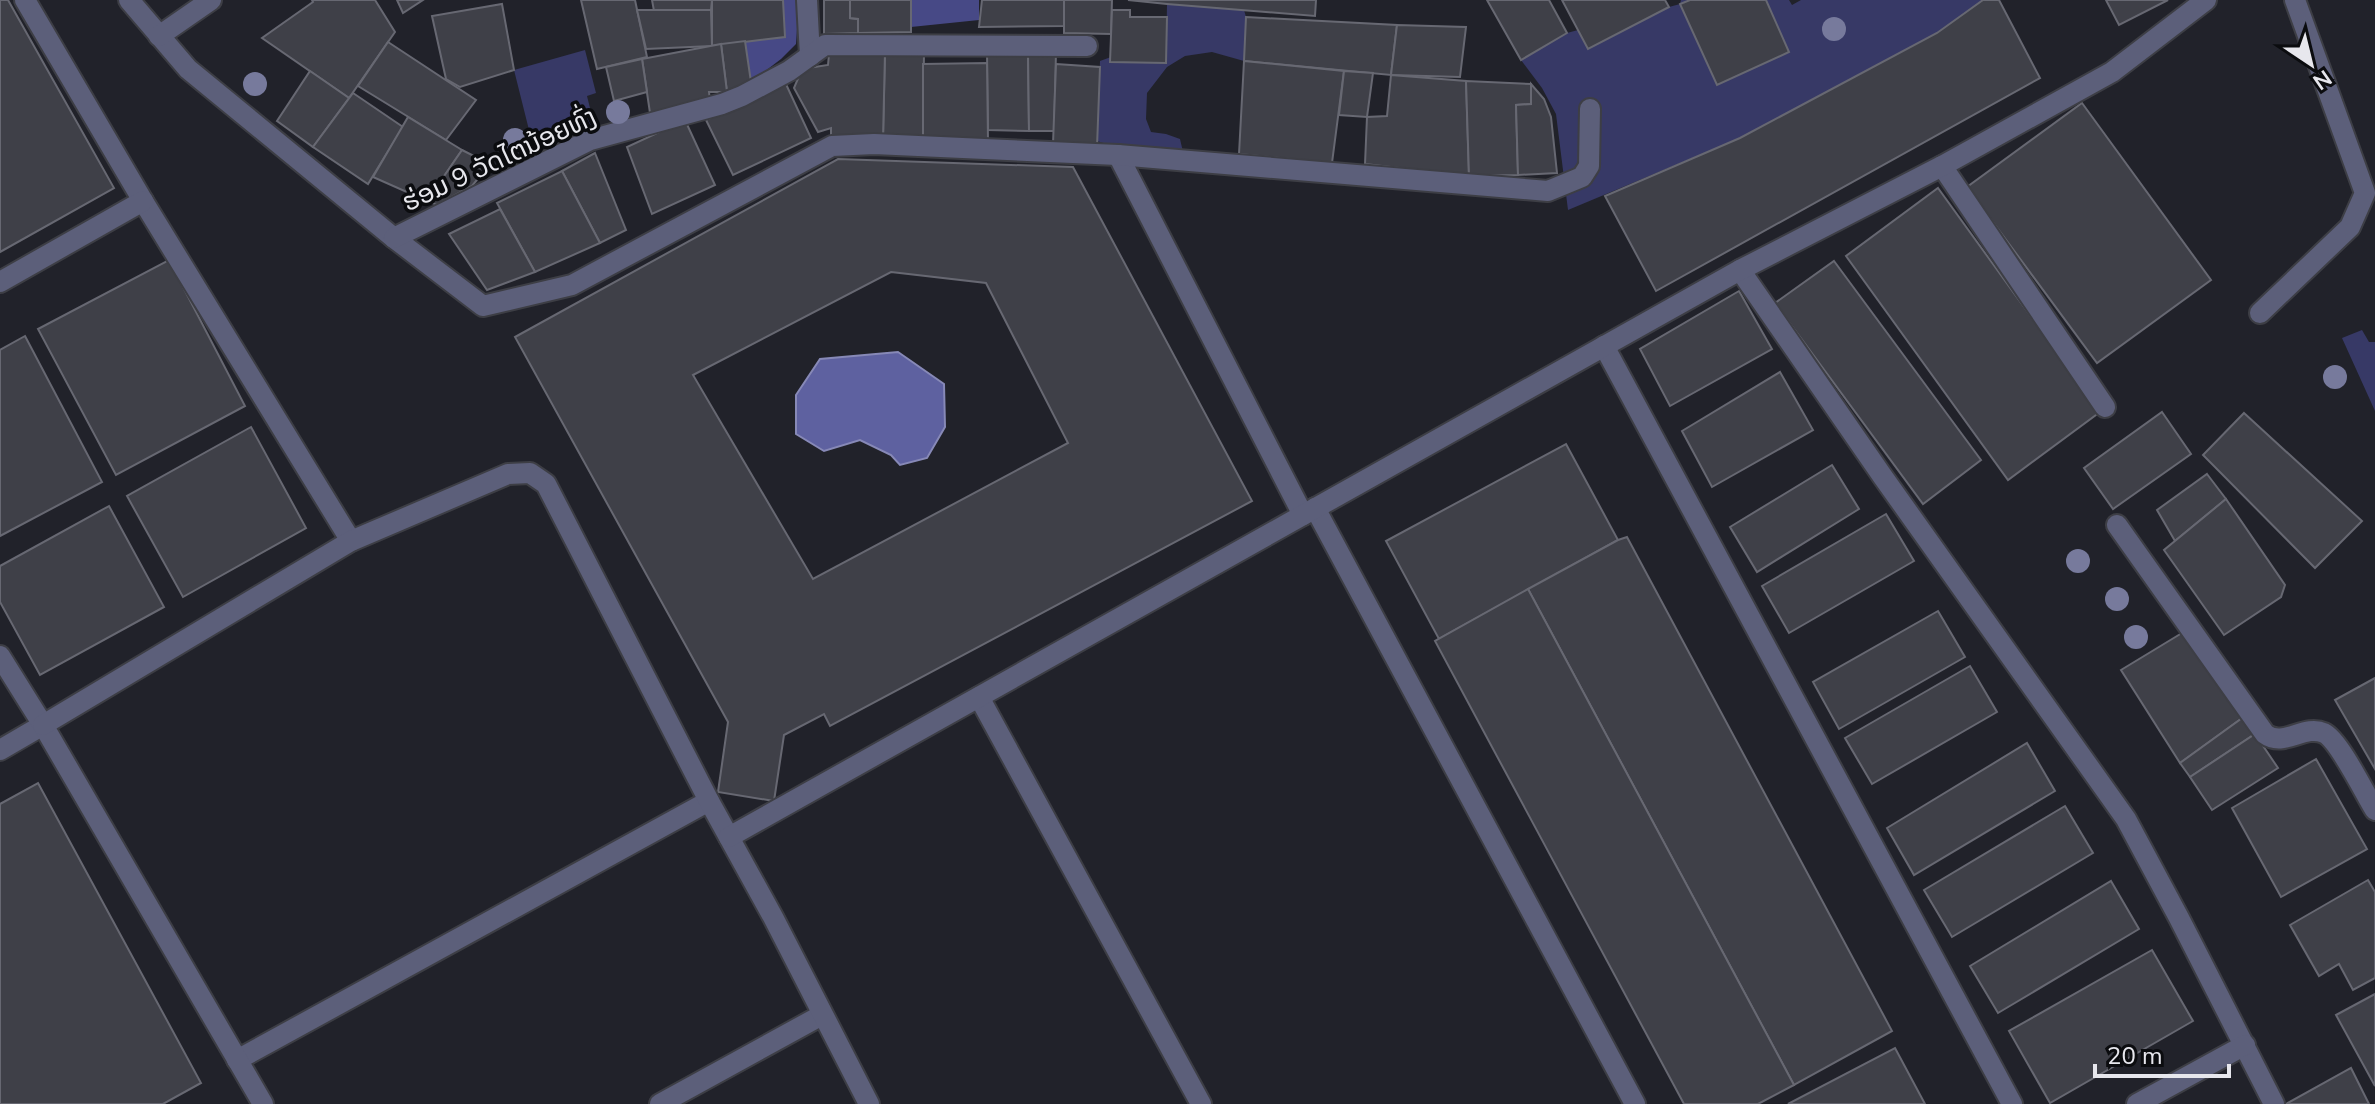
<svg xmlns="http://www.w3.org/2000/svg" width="2375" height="1104" font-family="'Nunito Sans','Noto Sans Lao',sans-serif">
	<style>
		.green { fill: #373966 }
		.forest { fill: #474986 }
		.water { fill: #5e61a0; stroke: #8789b7; stroke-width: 2 }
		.building { fill: #3f4048; stroke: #676872; stroke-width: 2; fill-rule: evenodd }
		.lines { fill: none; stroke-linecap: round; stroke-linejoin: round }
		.service-casing { stroke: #3d3e45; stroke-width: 24 }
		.minor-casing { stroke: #3d3e45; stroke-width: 24 }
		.service { stroke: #5c5f7a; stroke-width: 20 }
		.minor { stroke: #5c5f7a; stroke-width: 20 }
		.tree { fill: #777a9c }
		.labels { text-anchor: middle; stroke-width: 7; stroke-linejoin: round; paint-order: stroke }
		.street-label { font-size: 26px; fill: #e7e7ed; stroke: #0b0c0f }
	</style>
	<rect width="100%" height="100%" fill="#21222a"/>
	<g class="green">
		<path d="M1681,0h9l-10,5 37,80 49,-85h23l3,5 9,-5h182l-46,33 -197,105 -172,72 -12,-96 -14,-26 -21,-28 46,-27 11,-3 10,19 81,-42 11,-3z"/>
		<path d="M1167,4l77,6 2,7 -2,44 -32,-9 -27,4 -18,11 -20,26 -1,26 5,13 15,2 14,5 3,13 -58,-2 -28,-9 3,-80 11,-4v5l55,1z"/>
		<path d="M585,50l11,43 -9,3 7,28 -61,22 -19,-76z"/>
		<path d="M2362,330l7,12h6v69l-33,-73z"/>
	</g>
	<g class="forest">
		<path d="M783,0h16l-3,44 -15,15 -30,23 -6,-41 39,-4z"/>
		<path d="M911,0h68v20l-68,7z"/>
	</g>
	<path class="water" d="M898,352l46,32 1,43 -18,31 -27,7 -9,-10 -31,-15 -36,11 -28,-17v-39l24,-36z"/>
	<g class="building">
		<path d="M0,0h8l106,188 -114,64z"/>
		<path d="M312,0h63l20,32 -46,66 -87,-60 51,-36z"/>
		<path d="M397,0h26l-20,13z"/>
		<path d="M581,0h54l12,57 -50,12z"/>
		<path d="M652,0h60l-1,10 -57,1z"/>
		<path d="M712,0h71l2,37 -73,9z"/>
		<path d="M824,0h26v18l8,1v14l-34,1z"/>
		<path d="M850,0h61v32l-53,1v-14l-8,-1z"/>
		<path d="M982,0h82v26l-85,1z"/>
		<path d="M1064,0h48l-1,34 -47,-1z"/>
		<path d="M1128,0h188l-1,16 -148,-12z"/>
		<path d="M1487,0h62l18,33 -46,27z"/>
		<path d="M1562,0h103l4,7 -81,42z"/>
		<path d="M1690,0h76l23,52 -72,33 -37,-81z"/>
		<path d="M1983,0h16l41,78 -384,213 -51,-95 135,-58 197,-105z"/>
		<path d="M2106,0h62l-49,25z"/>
		<path d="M502,4l12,66 -54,17 -14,-8 -14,-63z"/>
		<path d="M637,10h74l1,36 -66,3z"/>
		<path d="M1112,10h18v7h37l-1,46 -56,-1z"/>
		<path d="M1246,17l151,8 -6,50 -147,-14z"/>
		<path d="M1397,25l69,2 -6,50 -69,-2z"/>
		<path d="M745,41l6,41 -24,10 -6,-48z"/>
		<path d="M388,42l88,58 -30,40 -88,-54z"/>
		<path d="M721,44l6,48h-18l1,8 -60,13 -8,-54z"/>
		<path d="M924,51l-1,86 -40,2 2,-87z"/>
		<path d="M885,52l-2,87 -52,-1v-10l-13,4 -24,-44 8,-19 26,-4 1,-11z"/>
		<path d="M987,52l41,1 1,78 -41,-1z"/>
		<path d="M1056,52l-2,79h-25l-1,-78z"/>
		<path d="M642,59l5,33 -33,9 -8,-34z"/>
		<path d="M1244,61l100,10 -12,92 -93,-9z"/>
		<path d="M987,63l1,78 -65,-4v-73z"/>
		<path d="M1056,64l44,3 -3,80 -44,-3z"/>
		<path d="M310,71l39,27 -36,49 -36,-26z"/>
		<path d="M1344,71l29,2 -6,44 -28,-2z"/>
		<path d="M1391,75l75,6 3,95 -104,-12 2,-47 20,-1z"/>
		<path d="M1466,81l65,3v20l-15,1 2,70 -49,1z"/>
		<path d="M785,82l26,56 -78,37 -27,-55z"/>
		<path d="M1531,84l13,15 7,18 6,56 -39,2 -2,-70 15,-1z"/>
		<path d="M353,93l50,34 -35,57 -55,-37z"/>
		<path d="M2082,103l129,177 -114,83 -130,-176z"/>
		<path d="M408,117l54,33 -35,51 -54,-24z"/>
		<path d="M685,120l30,65 -63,29 -25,-67z"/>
		<path d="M462,150l28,14 -18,22 -35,19 -10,-4z"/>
		<path d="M595,153l31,77 -26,13 -38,-72z"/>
		<path d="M838,159l235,8 179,334 -422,225 -6,-12 -40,21 -10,66 -56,-9 10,-70 -213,-385zM891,272l95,11 82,160 -255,136 -120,-204z"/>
		<path d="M562,171l38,72 -65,29 -38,-69z"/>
		<path d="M1938,188l162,224 -92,68 -162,-224z"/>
		<path d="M500,209l35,63 -48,18 -38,-56z"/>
		<path d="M169,260l76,146 -129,69 -78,-146z"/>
		<path d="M1834,261l147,199 -58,44 -148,-201z"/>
		<path d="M1739,291l33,58 -102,57 -30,-57z"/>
		<path d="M25,336l77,146 -102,54v-186z"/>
		<path d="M1780,372l33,58 -101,57 -30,-56z"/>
		<path d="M2162,412l29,42 -78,55 -29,-41z"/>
		<path d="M2244,413l118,108 -47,47 -112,-113z"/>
		<path d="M251,427l55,101 -123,69 -56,-101z"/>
		<path d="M1566,444l52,96 -179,99 -53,-98z"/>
		<path d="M1832,465l27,44 -102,63 -27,-45z"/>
		<path d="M2207,474l19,25 -51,42 -18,-31z"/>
		<path d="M2226,499l59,86 -4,12 -57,38 -60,-85z"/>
		<path d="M109,506l55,101 -124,68 -40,-73v-36z"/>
		<path d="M1886,514l28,47 -125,72 -27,-47z"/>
		<path d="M1627,537l265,494 -98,54 -266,-496 90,-49z"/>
		<path d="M1528,589l266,496 -36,19h-74l-249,-463z"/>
		<path d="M1938,611l27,46 -126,72 -26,-47z"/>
		<path d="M2182,633l63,83 -65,47 -59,-93z"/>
		<path d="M1970,666l27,46 -125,72 -27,-46z"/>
		<path d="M2375,678v91l-40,-69z"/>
		<path d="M2245,716l10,18 -65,43 -10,-14z"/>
		<path d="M2255,734l23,34 -66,42 -22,-33z"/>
		<path d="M2027,743l28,48 -141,84 -27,-47z"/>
		<path d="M2316,759l51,90 -86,48 -49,-89z"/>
		<path d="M38,783l163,300 -38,21h-163v-300z"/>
		<path d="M2065,806l28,47 -141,84 -28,-47z"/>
		<path d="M2368,880l7,12v86l-22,12 -14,-26 -20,12 -29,-51z"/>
		<path d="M2111,881l28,48 -141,84 -28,-47z"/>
		<path d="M2152,950l41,71 -143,82 -41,-72z"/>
		<path d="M2375,994v92l-39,-71z"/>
		<path d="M1895,1048l30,56h-137z"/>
		<path d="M2351,1068l18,36h-83z"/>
	</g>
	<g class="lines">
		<defs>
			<g id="service">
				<path d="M1118,155l185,360"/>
				<path d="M1942,166l163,241"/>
				<path d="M2260,313l90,-86 15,-34 -70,-193"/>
				<path d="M1315,508l320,596"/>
				<path d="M979,697l222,407"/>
				<path d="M0,750l43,-25"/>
				<path d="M237,1060l472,-259"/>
				<path d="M660,1104l162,-89"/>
			</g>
			<g id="minor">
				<path d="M25,0l118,201 208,340"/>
				<path d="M129,0l59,69 206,169 89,68 89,-21 260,-139 42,-2 244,11 430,36 34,-14 7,-11 1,-57"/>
				<path d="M807,0l3,56"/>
				<path d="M159,36l52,-36"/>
				<path d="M394,238l196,-98 132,-36 20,-8 47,-25 36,-26 262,1"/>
				<path d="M1740,270l143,207 243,342 53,99 95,186"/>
				<path d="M0,282l143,-81"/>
				<path d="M1604,346l408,758"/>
				<path d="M2117,525l148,209c19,14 39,-10 59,-1 15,7 41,61 51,77"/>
				<path d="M0,656l43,69 220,379"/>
				<path d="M43,725l308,-184 157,-67 22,-1 16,11 163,317 64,116 96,187"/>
				<path d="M729,837l1011,-567 202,-104 170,-94 94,-72"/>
				<path d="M2137,1104l108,-59"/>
			</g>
		</defs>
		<use href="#service" class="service-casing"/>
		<use href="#minor" class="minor-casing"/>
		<use href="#service" class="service"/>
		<use href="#minor" class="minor"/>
	</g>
	<g class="tree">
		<circle cx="1834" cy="29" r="12"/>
		<circle cx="255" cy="84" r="12"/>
		<circle cx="618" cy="112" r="12"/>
		<circle cx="515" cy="140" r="12"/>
		<circle cx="2335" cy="377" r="12"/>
		<circle cx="2078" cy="561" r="12"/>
		<circle cx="2117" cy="599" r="12"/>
		<circle cx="2136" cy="637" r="12"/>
	</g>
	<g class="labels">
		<g class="street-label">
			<text transform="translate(499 159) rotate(-25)" y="9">ຮ່ອມ 9 ວັດໄຕນ້ອຍທົ່ງ</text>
		</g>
	</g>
	<g transform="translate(2311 64) rotate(145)" stroke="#0b0c0f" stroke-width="6" paint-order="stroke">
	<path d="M0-6L14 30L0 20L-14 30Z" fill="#e7e7ed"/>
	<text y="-12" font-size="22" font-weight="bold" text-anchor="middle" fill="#e7e7ed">N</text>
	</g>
	<path d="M2095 1064v12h134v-12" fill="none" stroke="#e7e7ed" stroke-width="4"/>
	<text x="2107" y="1064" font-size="24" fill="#e7e7ed" stroke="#0b0c0f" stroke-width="6" paint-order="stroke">20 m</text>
</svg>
